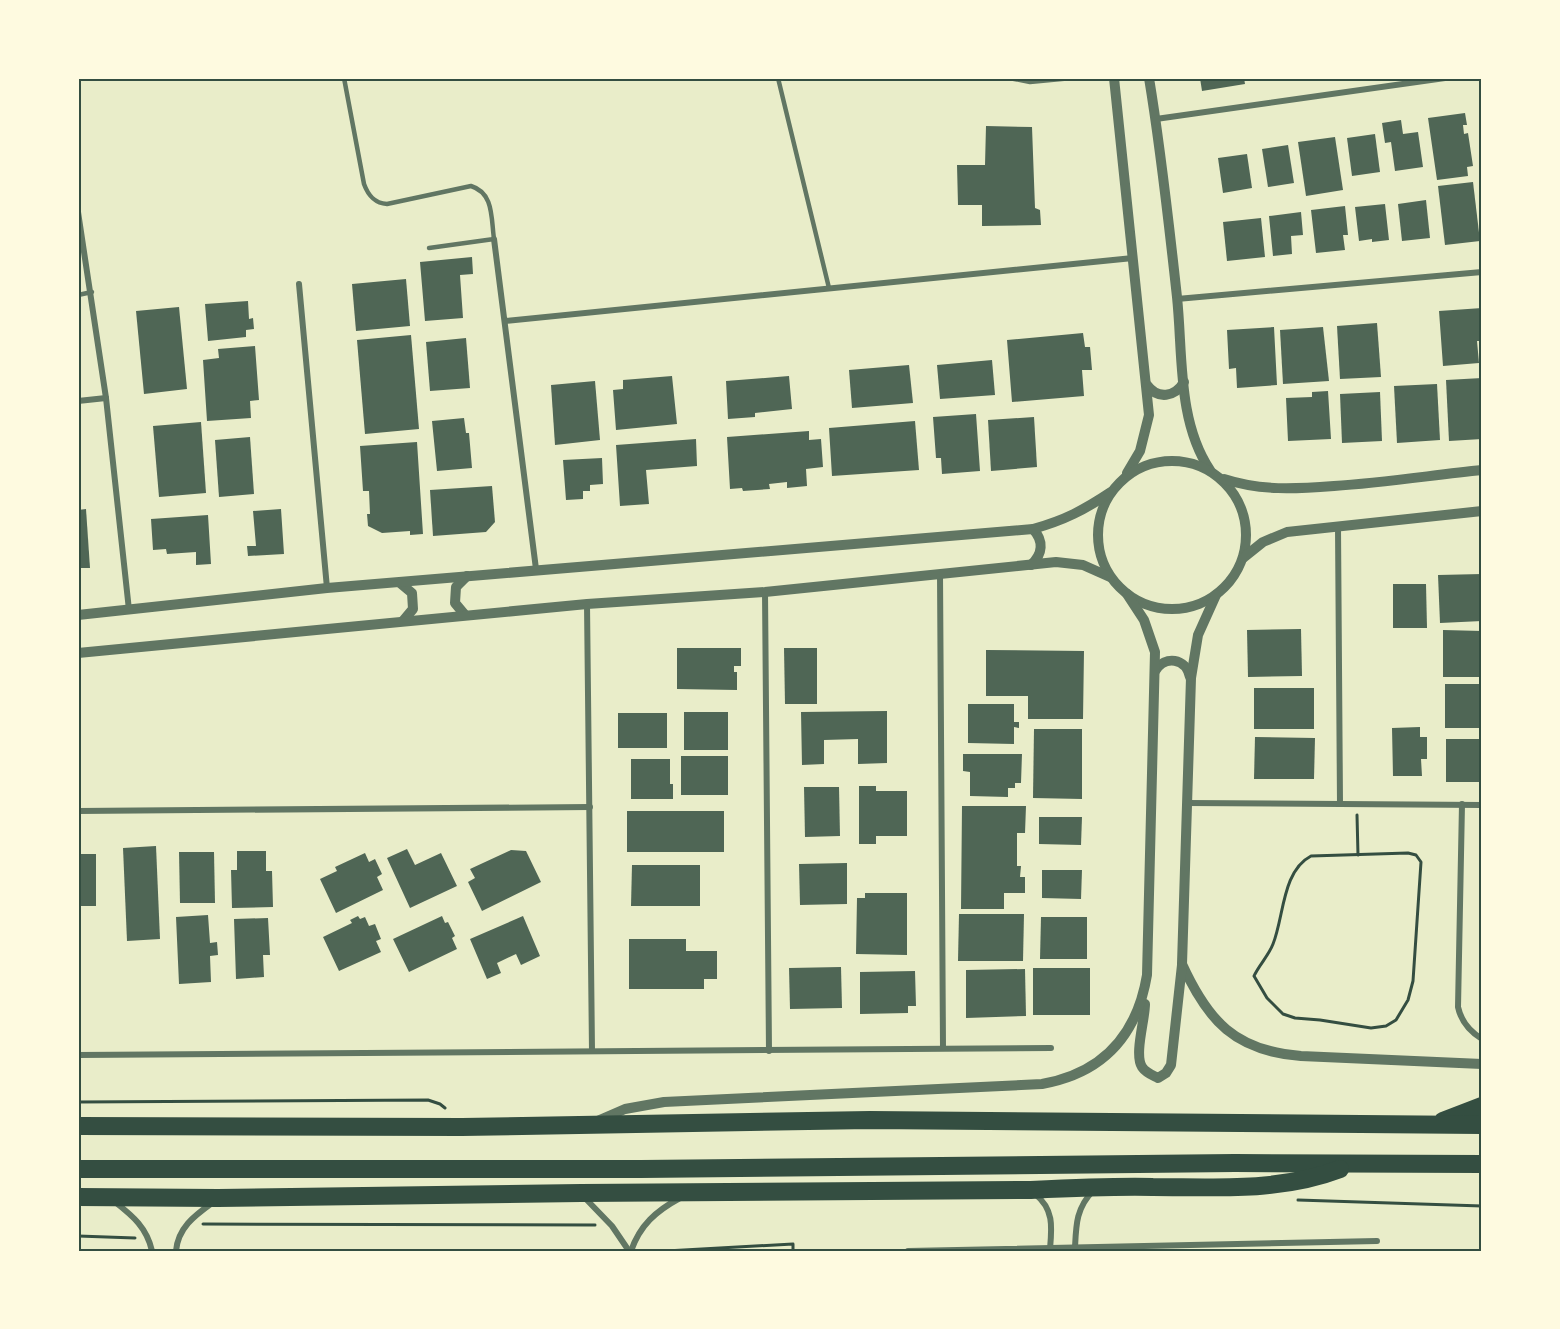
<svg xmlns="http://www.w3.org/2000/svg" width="1560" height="1329" font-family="'Source Sans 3',sans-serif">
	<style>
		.building { fill: #4f6655 }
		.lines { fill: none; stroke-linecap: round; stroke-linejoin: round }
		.path { stroke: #344e41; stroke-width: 3 }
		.service { stroke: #617663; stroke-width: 4.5 }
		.minor { stroke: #617663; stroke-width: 6 }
		.tertiary { stroke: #617663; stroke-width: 10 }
		.motorway { stroke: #344e41; stroke-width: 18 }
		.neatline { fill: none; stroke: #344e41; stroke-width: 2 }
	</style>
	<rect width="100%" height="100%" fill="#e9edc9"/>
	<g class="building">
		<path d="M1200,78h44l1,6 -43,7z"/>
		<path d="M1465,113l2,12h-4l1,9 4,-1 5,33 -6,1 1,9 -31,4 -9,-62z"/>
		<path d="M1401,120l2,14 15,-2 5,35 -28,4 -4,-29 -6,1 -3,-20z"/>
		<path d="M986,126l46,1 3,81 5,2 1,15 -59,1v-21h-24l-1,-40h28z"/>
		<path d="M1375,134l5,38 -28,4 -5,-38z"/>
		<path d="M1335,137l8,53 -37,6 -8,-54z"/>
		<path d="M1288,145l6,38 -26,4 -6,-38z"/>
		<path d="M1247,154l5,34 -29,5 -5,-35z"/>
		<path d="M1473,182l7,59 -35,4 -7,-59z"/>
		<path d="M1426,200l4,38 -28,3 -4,-37z"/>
		<path d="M1385,204l4,36 -17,2v-3l-13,2 -4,-34z"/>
		<path d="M1345,206l3,29h-5l2,15 -29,3 -5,-43z"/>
		<path d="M1301,212l2,23 -12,1 1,18 -19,2 -4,-40z"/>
		<path d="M1261,218l4,39 -38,4 -4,-39z"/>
		<path d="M472,257l1,17 -13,1 3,43 -38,3 -5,-59z"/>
		<path d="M406,279l4,47 -54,5 -4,-47z"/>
		<path d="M248,301l1,18 4,-1 1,11 -8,1v7l-38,4 -3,-37z"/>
		<path d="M179,307l8,82 -43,5 -8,-83z"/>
		<path d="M1482,308v33h-5l2,22 -36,3 -4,-55z"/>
		<path d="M1377,323l4,54 -41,2 -3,-53z"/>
		<path d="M1274,327l3,58 -40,3 -1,-20 -7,1 -2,-39z"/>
		<path d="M1323,327l6,54 -46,3 -3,-54z"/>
		<path d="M1083,333l2,14h5l2,23h-10l2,26 -72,6 -5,-62z"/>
		<path d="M411,335l8,94 -54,5 -8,-94z"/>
		<path d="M466,338l4,50 -40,3 -4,-49z"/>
		<path d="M255,346l4,54 -9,1 1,17 -44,3 -4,-61 16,-2 -1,-9z"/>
		<path d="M992,360l3,35 -55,4 -3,-34z"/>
		<path d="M909,365l4,38 -61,5 -3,-38z"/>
		<path d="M672,376l5,48 -61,6 -3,-40 10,-1v-9z"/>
		<path d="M789,376l3,33 -37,4v4l-27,2 -2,-38z"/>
		<path d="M1482,378v61l-33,2 -3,-61z"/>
		<path d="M595,381l5,59 -45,5 -4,-60z"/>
		<path d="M1437,384l3,56 -43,3 -3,-57z"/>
		<path d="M1328,391l3,48 -43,2 -2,-43 26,-1v-5z"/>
		<path d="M1380,392l2,49 -40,2 -2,-49z"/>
		<path d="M976,414l4,57 -38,3 -1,-16h-5l-3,-41z"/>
		<path d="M1034,417l3,50 -46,4 -3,-51z"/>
		<path d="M464,418l2,15h3l3,35 -35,3 -5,-50z"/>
		<path d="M915,421l4,49 -87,6 -3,-48z"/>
		<path d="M201,422l5,71 -47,4 -6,-71z"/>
		<path d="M809,431v9l12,-1 2,28 -17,2 1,17 -20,2v-6l-18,2 1,5 -27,2 -1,-3 -12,1 -3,-52z"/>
		<path d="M250,437l4,57 -35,3 -4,-57z"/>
		<path d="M696,439l1,27 -51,4 3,34 -29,2 -4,-61z"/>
		<path d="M417,442l6,92 -13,1v-4l-28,2 -14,-7 -1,-12h3l-1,-23h-6l-3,-45z"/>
		<path d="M602,458l1,26 -13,1v6h-7v8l-17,1 -3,-40z"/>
		<path d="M492,486l3,36 -9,10 -53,4 -3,-46z"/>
		<path d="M86,509l4,59h-12v-58z"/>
		<path d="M281,509l3,45 -36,2 -1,-10h9l-3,-35z"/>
		<path d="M208,515l3,49 -15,1v-13l-29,2 -1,-5 -13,1 -2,-31z"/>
		<path d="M1482,574v47l-42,2 -2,-48z"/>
		<path d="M1393,584h33l1,44h-34z"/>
		<path d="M1301,629l1,47 -54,1 -1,-47z"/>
		<path d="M1443,630l39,1v46h-39z"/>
		<path d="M677,648h64v18h-7v6h3v18l-60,-1z"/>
		<path d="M784,648h33v56h-32z"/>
		<path d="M986,650l98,1 -1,68h-55v-23h-42z"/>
		<rect x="1445" y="684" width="37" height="44"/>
		<rect x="1254" y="688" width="60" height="41"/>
		<path d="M968,704h46v18h5v6l-5,-1v17l-46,-1z"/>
		<path d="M887,711v52l-29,1v-25l-34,1v24l-22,1 -1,-53z"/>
		<rect x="684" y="712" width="44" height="38"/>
		<rect x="618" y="713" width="49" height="35"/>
		<path d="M1420,727v10h7v22h-6l1,17h-29l-1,-48z"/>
		<path d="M1034,729h48v70l-49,-1z"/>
		<path d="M1255,737l60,1 -1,41h-60z"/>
		<rect x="1446" y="739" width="36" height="43"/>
		<path d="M963,754h59l-1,29h-6v5h-7v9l-38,-1v-24l-7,-1z"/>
		<rect x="681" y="756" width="47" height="39"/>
		<path d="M631,759h39v25h3v15h-42z"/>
		<path d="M859,786h17v5h31v45h-31v8h-17z"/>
		<path d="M804,787h35l1,49 -35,1z"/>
		<path d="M962,806h64l-1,27h-8v33h4l-1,11h5v16h-21v16h-43z"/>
		<rect x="627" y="811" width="97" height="41"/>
		<path d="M1039,817h43l-1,28 -42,-1z"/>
		<path d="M156,846l4,93 -33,2 -4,-93z"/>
		<path d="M407,849l8,16 26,-12 16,33 -47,22 -23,-50z"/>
		<path d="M511,850l15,1 15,31 -59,29 -14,-29 7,-4 -5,-9z"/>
		<path d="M237,851h29v20h6l1,36 -41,1 -1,-38h6z"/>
		<path d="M179,852h35l1,51h-35z"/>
		<path d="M365,853l4,9 6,-3 7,15 -5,3 6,13 -47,23 -16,-34 17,-8 -2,-4z"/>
		<rect x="78" y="854" width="18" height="52"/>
		<path d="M847,863v41l-47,1 -1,-41z"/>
		<path d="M632,865h68v41h-69z"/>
		<path d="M1042,870h40l-1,29 -39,-1z"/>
		<path d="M865,893h42v62l-51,-1 1,-56h8z"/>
		<path d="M959,914h65l-1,47h-65z"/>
		<path d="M208,915l2,28 7,-1 1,13 -8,1 1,26 -32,2 -3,-67z"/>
		<path d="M358,916l2,3 5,-2 4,9 6,-2 6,15 -5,2 5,11 -42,19 -16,-34 29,-14 -2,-3z"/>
		<path d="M442,916l3,7 3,-1 7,14 -3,2 5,11 -48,23 -16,-33z"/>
		<path d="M523,916l17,40 -19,9 -5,-11 -19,9 4,10 -14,6 -17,-40z"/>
		<path d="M1041,917h46v42h-47z"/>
		<path d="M268,918l2,37h-7l1,22 -28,2 -2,-60z"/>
		<path d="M629,939h57v12h31v28h-13v10h-75z"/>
		<path d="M841,967l1,41 -52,1 -1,-41z"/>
		<rect x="1033" y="968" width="57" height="47"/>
		<path d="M1025,969l1,47 -60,2v-48z"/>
		<path d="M915,971l1,35h-8v7l-48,1v-42z"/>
	</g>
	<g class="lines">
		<g class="path">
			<path d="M1357,815l1,40"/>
			<path d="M1408,853l8,2 5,7 -8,119 -5,19 -12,20 -10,6 -15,2 -51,-8 -25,-2 -12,-4 -16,-16 -13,-22c5,-11 15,-21 19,-32 11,-27 9,-73 38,-88z"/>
			<path d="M78,1102l350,-2 12,4 5,4"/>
			<path d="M1298,1200l184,6"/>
			<path d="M203,1224l392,1"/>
			<path d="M78,1236l57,2"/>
			<path d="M666,1251l127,-7v7"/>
		</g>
		<g class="service">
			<path d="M344,78l20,106c4,11 10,19 23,20l84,-18c23,7 20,32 23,53l-65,9"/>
			<path d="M778,78l51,210"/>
			<path d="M1009,78l21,4 42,-4"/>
			<path d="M78,295l14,-3"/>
		</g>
		<g class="minor">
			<path d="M1156,119l289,-41"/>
			<path d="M78,212l28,186 23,212"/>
			<path d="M494,239l42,330"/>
			<path d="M299,284l28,304"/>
			<path d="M1177,299l305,-27"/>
			<path d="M505,321l628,-63"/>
			<path d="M78,401l28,-3"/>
			<path d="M1338,527l2,277"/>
			<path d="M940,574l3,474"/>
			<path d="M765,592l4,459"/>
			<path d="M587,604l5,447"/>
			<path d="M1187,803l295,2"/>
			<path d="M1462,804l-4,203c3,14 11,24 24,32"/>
			<path d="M78,811l512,-4"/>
			<path d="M78,1055l973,-7"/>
			<path d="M1035,1194c19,15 17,33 15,55"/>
			<path d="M585,1198l27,28 17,25"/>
			<path d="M115,1202c18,14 32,26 37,49"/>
			<path d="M1075,1248c1,-22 1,-40 18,-57"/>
			<path d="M176,1251c2,-23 18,-35 36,-48"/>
			<path d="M631,1251c9,-26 25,-40 49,-53"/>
			<path d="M908,1251l469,-10"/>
		</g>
		<g class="tertiary">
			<path d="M1114,78l35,337 -9,36 -13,22"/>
			<path d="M1149,78c12,72 20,146 28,219 6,56 0,124 33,173"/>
			<path d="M1147,385c11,15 28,12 37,-3"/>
			<circle cx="1172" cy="535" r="74"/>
			<path d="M1224,479c37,12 71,10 110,7 49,-3 99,-11 148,-16"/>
			<path d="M1243,558l20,-16 24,-10 195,-21"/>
			<path d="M1031,565c12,-11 13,-24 2,-36"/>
			<path d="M400,583l12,10 1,16 -10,12"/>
			<path d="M1216,595l-18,40 -7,43 -9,286c26,57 53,87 119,92l181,8"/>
			<path d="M78,615l249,-27 706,-59c32,-9 51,-19 78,-37"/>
			<path d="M465,615l-10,-12 1,-16 11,-11"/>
			<path d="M78,653l509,-49 178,-12 291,-30 27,3 27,12"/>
			<path d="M1155,671c10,-16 31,-13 35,6"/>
			<path d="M1145,1004c0,16 -11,50 -3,63 4,6 10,8 16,11l8,-5 5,-8 11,-100"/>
			<path d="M595,1122l30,-13 39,-7 378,-18c61,-11 95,-49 105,-109l8,-323 -11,-32 -17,-26"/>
		</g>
		<g class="motorway">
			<path d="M1443,1121l39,-15"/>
			<path d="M78,1126l384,1 408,-7 612,5"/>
			<path d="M78,1169h563l594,-6 247,1"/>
			<path d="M78,1197l140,1 363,-5 448,-3c42,-2 83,-4 124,-3 63,0 127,5 187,-18"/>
		</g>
	</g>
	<rect width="1560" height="1329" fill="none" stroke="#fefae0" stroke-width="159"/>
	<rect x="80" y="80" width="1400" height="1170" class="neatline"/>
</svg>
